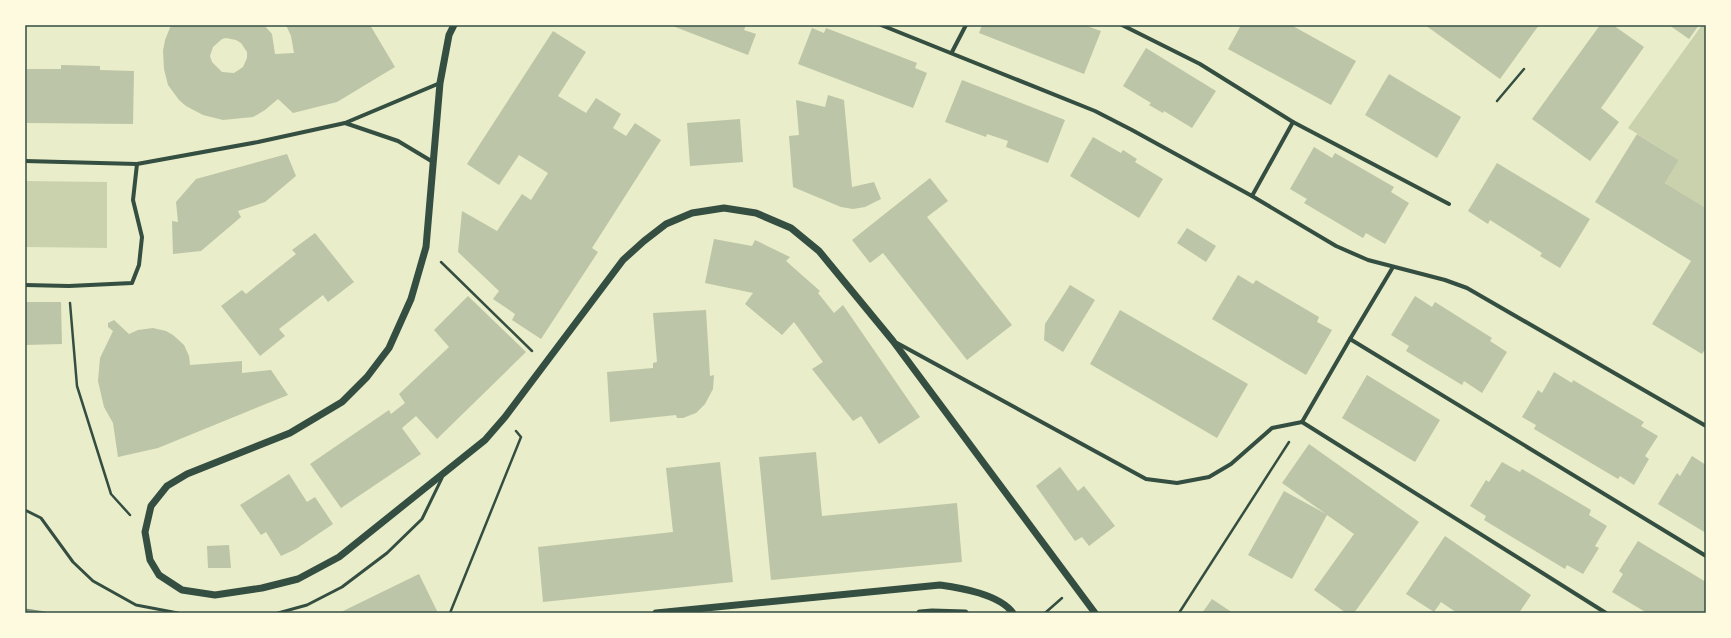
<svg xmlns="http://www.w3.org/2000/svg" width="1731" height="638" font-family="'PT Sans',sans-serif">
	<style>
		.green { fill: #cad2ad }
		.building { fill: #bcc5a7; fill-rule: evenodd }
		.lines { fill: none; stroke-linecap: round; stroke-linejoin: round }
		.path { stroke: #344e41; stroke-width: 2.5 }
		.service { stroke: #344e41; stroke-width: 3 }
		.minor { stroke: #344e41; stroke-width: 4 }
		.tertiary { stroke: #344e41; stroke-width: 7 }
		.rail { stroke: #7c8e77; stroke-width: 3 }
		.neatline { fill: none; stroke: #344e41; stroke-width: 1.5 }
	</style>
	<rect width="100%" height="100%" fill="#e9edc9"/>
	<g class="green">
		<path d="M1702,25h4v183l-41,-25 14,-23 -51,-32z"/>
		<path d="M25,181l82,1v66l-82,-1z"/>
	</g>
	<g class="building">
		<path d="M171,25h93l8,9 3,20 19,-1 -3,-17 -5,-11h84l25,42 -58,35 -44,11 -15,-14 -13,11 -12,7 -30,3 -20,-5 -17,-9 -7,-6 -11,-15 -4,-16 -1,-18 2,-11zM226,38l10,2 5,3 6,9v6l-4,9 -9,6 -12,-1 -10,-10 -2,-6 3,-9 9,-8z"/>
		<path d="M670,25h76l-2,5 12,4 -8,21z"/>
		<path d="M982,25h102l17,6 -17,43 -105,-41z"/>
		<path d="M1241,25h50l65,36 -25,44 -103,-56z"/>
		<path d="M1425,25h114l-39,54z"/>
		<path d="M1600,25h13l31,22 -43,61 18,14 -29,39 -58,-42z"/>
		<path d="M1669,25h30l-10,14z"/>
		<path d="M812,28l12,5 2,-5 91,35 -2,5 12,5 -14,35 -115,-44z"/>
		<path d="M553,31l33,21 -28,44 28,17 10,-15 25,16 -8,14 13,8 9,-13 26,17 -69,108 6,4 -57,87 -29,-19 3,-6 -22,-15 6,-8 -41,-39 4,-41 35,20 25,-37 9,6 17,-27 -29,-18 -20,30 -32,-21z"/>
		<path d="M1146,48l70,43 -24,37 -28,-17 -1,2 -14,-8 2,-2 -28,-17z"/>
		<path d="M61,65l39,1v4l34,1 -1,53 -106,-1v-54h34z"/>
		<path d="M1389,74l72,43 -24,41 -72,-43z"/>
		<path d="M962,80l103,40 -17,43 -42,-16 2,-6 -21,-7 -1,3 -41,-15z"/>
		<path d="M828,95l16,5 8,87 22,-5 7,17 -16,8 -12,2 -12,-2 -48,-20 -4,-51 10,-1 -3,-35 29,7z"/>
		<path d="M740,119l3,43 -53,4 -3,-43z"/>
		<path d="M1637,134l42,26 -14,23 41,25v140l-4,6 -50,-30 39,-63 -96,-59z"/>
		<path d="M1093,137l28,16 2,-3 14,9 -2,3 28,17 -24,39 -69,-42z"/>
		<path d="M1314,147l18,11 3,-5 59,34 -3,5 18,11 -24,41 -19,-11 -3,5 -59,-35 3,-4 -17,-10z"/>
		<path d="M287,154l9,22 -31,26 -27,9 3,6 -40,34 -28,3 -1,-33 6,1 -2,-20 20,-23z"/>
		<path d="M1497,163l93,56 -30,49 -20,-12 2,-3 -52,-33 -2,4 -20,-13z"/>
		<path d="M930,178l18,23 -21,16 85,108 -45,35 -84,-107 -13,10 -18,-23z"/>
		<path d="M1187,228l29,18 -10,16 -29,-19z"/>
		<path d="M315,233l39,49 -26,20 -5,-7 -44,34 6,7 -25,20 -39,-50 21,-16 4,4 50,-40 -4,-4z"/>
		<path d="M714,239l38,7 3,-6 35,17 -4,4 34,30 -2,2 16,20 9,-8 77,112 -41,27 -18,-28 -8,5 -41,-52 11,-7 -29,-40 -12,13 -37,-31 8,-11 -48,-10z"/>
		<path d="M1238,275l15,9 3,-4 63,37 -2,5 15,8 -26,45 -94,-56z"/>
		<path d="M1070,285l25,15 -32,52 -19,-12 1,-16z"/>
		<path d="M468,296l58,56 -89,87 -21,-23 -14,12 19,26 -80,54 -31,-44 79,-54 2,4 14,-11 -6,-9 50,-47 -15,-17z"/>
		<path d="M1415,296l17,11 3,-5 57,36 -2,3 17,11 -25,41 -18,-12 -2,4 -56,-34 3,-5 -18,-11z"/>
		<path d="M25,302h36l1,42 -37,1z"/>
		<path d="M706,310l4,66 4,-1 -1,14 -8,15 -9,9 -13,5h-6l-1,-3 -66,7 -3,-50 46,-4v-5l4,-1 -4,-49z"/>
		<path d="M1120,310l128,74 -31,54 -127,-74z"/>
		<path d="M114,320l15,14 9,-4 15,-2 13,3 7,4 11,10 5,11 1,9 52,-4v12l29,-3 17,25 -130,53 -40,9 -5,-34 -9,-16 -6,-26 2,-23 13,-27 -5,-4v-4z"/>
		<path d="M1554,372l18,11 1,-3 71,42 -3,4 17,10 -13,20 4,3 -15,26 -14,-9 -2,3 -84,-50 2,-4 -14,-8 16,-27 4,3z"/>
		<path d="M1367,375l73,45 -25,42 -73,-44z"/>
		<path d="M1309,444l110,78 -65,91h-8l-32,-23 40,-56 -27,-19 -35,64 -44,-24 36,-64 42,23 -44,-31z"/>
		<path d="M816,452l6,64 135,-13 5,59 -191,18 -12,-123z"/>
		<path d="M1692,456l14,9v68l-48,-29 19,-31 3,3z"/>
		<path d="M720,462l13,120 -190,20 -5,-55 135,-15 -7,-64z"/>
		<path d="M1502,462l18,10 2,-3 69,41 -2,5 18,11 -12,20 4,2 -16,26 -16,-9 -2,4 -81,-49 2,-4 -16,-10 16,-26 3,2z"/>
		<path d="M1060,467l18,24 6,-5 31,40 -26,20 -7,-9 -7,4 -39,-55z"/>
		<path d="M289,474l18,28 8,-5 18,27 -37,25 -15,7 -15,-24 -5,3 -21,-30z"/>
		<path d="M1445,536l86,59 -12,18h-62l-16,-11 -7,10 -28,-18z"/>
		<path d="M1638,541l68,41v31h-59l-35,-21 11,-18 -4,-3z"/>
		<path d="M229,545l2,23h-23l-1,-22z"/>
		<path d="M419,574l19,39h-99z"/>
		<path d="M1212,599l21,14h-31z"/>
	</g>
	<g class="lines">
		<g class="path">
			<path d="M1497,101l27,-32"/>
			<path d="M441,262l91,89"/>
			<path d="M70,303l7,83 34,108 19,21"/>
			<path d="M450,613l71,-176 -5,-6"/>
			<path d="M1045,613l17,-15"/>
			<path d="M1179,613l110,-171"/>
		</g>
		<g class="service">
			<path d="M25,510l16,8 32,44 20,19 43,24 42,8"/>
			<path d="M278,613l29,-8 35,-18 45,-34 35,-34 20,-41"/>
		</g>
		<g class="minor">
			<path d="M881,25l214,86 37,19 120,66 84,50 32,14 77,20 22,8 239,138"/>
			<path d="M1122,25l78,39 93,58"/>
			<path d="M952,52l14,-27"/>
			<path d="M345,123l53,18 35,21"/>
			<path d="M25,161l112,3 121,-22 87,-19 95,-40"/>
			<path d="M1252,196l41,-74 156,82"/>
			<path d="M25,285l44,1 63,-3 7,-18 3,-28 -9,-37 4,-36"/>
			<path d="M1350,339l356,217"/>
			<path d="M897,343l249,136 31,4 32,-6 22,-13 41,-36 30,-6"/>
			<path d="M1302,422l304,191"/>
			<path d="M1302,422l48,-83 43,-72"/>
		</g>
		<g class="tertiary">
			<path d="M454,25l-5,10 -9,48 -14,164 -15,52 -22,49 -22,29 -25,25 -52,31 -103,41 -20,12 -16,20 -6,26 5,28 9,15 23,15 33,5 47,-7 36,-9 41,-22 146,-117 20,-23 118,-157 21,-19 22,-17 26,-11 32,-5 32,5 35,15 28,23 74,90 202,272"/>
			<path d="M656,613l284,-28c21,3 59,9 73,28"/>
			<path d="M920,613l12,-1 33,1"/>
		</g>
		<path class="rail" d="M25,610l20,3"/>
	</g>
	<rect width="1731" height="638" fill="none" stroke="#fefae0" stroke-width="52"/>
	<rect x="26" y="26" width="1679" height="586" class="neatline"/>
</svg>
